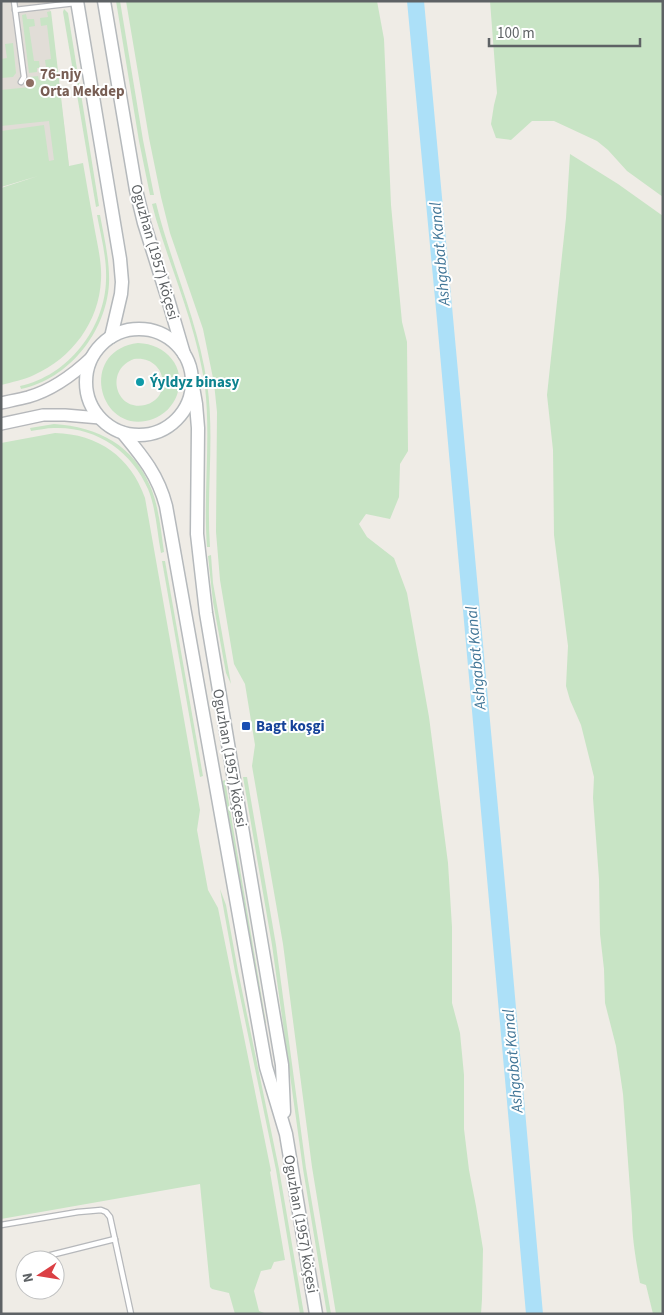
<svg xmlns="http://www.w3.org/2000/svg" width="664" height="1315" font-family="'Source Sans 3',sans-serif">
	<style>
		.education { fill: #e1ddd7 }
		.green { fill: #c8e4c5; fill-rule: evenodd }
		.water { fill: #ace0f8 }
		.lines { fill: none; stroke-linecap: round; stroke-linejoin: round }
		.service-casing { stroke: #b6b8bb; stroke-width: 7 }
		.tertiary-casing { stroke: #b6b8bb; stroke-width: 14 }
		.secondary-casing { stroke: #b5b9bc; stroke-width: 15 }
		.service { stroke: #fff; stroke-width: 4.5 }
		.tertiary { stroke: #fff; stroke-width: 11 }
		.secondary { stroke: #fff; stroke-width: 12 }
		.education-dot { fill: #8d6e63; stroke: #fff; stroke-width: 2 }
		.culture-dot { fill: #0f9aa8; stroke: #fff; stroke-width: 2 }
		.transit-dot { fill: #1a4fb4; stroke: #fff; stroke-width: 2 }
		.labels { text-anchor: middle; stroke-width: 4; stroke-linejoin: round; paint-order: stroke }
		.education-label { font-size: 15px; font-weight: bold; fill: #785e54; stroke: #fff; text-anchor: start }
		.street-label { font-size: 15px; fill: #5e6265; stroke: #fff }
		.culture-label { font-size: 15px; font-weight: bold; fill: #0d838f; stroke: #fff; text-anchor: start }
		.transit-label { font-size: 15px; font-weight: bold; fill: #164399; stroke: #fff; text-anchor: start }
		.water-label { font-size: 16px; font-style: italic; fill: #437798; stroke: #fff }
	</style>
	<rect width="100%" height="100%" fill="#efece6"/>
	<path class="education" d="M1,1h48l20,164 -68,22z"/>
	<g class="green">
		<path d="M116,1h4l23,139 11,55h-4l-11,-54z"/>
		<path d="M126,1h251l7,38 7,166 11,117 5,20 1,109 -8,13 -1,33 -9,22 -24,-5 -7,10 8,13 27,21 13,35 22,124 19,146 4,64v76l8,30 4,42v54l5,41 7,36 7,43 -1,50 -1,15h-145l-24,-147 -29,-223 -31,-178 3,-21 -10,-61 -11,-20 -14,-84 -4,-48 1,-120 -3,-29 -11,-54 -33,-96 -9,-36 -12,-59z"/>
		<path d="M490,1h173v196l-36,-26 -19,-21 -11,-9 -43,-20h-22l-21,19 -15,-2 -5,-14 3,-19 3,-12z"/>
		<path d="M64,9l4,4 31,193 -3,1 -33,-195z"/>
		<path d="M51,11l18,155 14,-3c4,23 8,46 12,68 3,16 7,33 6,49 -2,42 -29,78 -67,95 -10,5 -22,7 -33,10v-197l37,-12 -37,11v-56l43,-6 5,36 5,-1 -5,-39 -48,5v-36l29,-3 -1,-10 9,-1 1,4 11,-2 -1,-11h-3l-1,-7 6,-1 -4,-34 -6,1 -1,-8 8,-1 -1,-5z"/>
		<path d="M26,14l1,5h7l1,7 -6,1 5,34h5l1,7h-3v4l-8,1 -7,-58z"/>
		<path d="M13,43l3,30 -3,4 -12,1v-19l6,-1 -2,-14z"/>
		<path d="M570,154l48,30 45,32v1098h-10l-7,-29 -6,-2c-4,-23 -8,-44 -8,-67l-9,-122 -7,-48 -11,-43 -1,-34 -4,-35 -1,-55 -6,-81 1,-21 -13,-52 -11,-25 -4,-14 2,-40 -14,-111 -1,-85 -6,-55 19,-177z"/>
		<path d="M156,203c15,61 42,118 51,180 8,54 -1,109 3,164h-3c-4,-53 4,-107 -2,-160 -8,-59 -32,-112 -49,-168l-4,-15z"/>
		<path d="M97,215h3c4,22 10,46 9,69 -3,48 -40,95 -88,105l-1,-3c48,-10 85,-58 86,-106 1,-22 -5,-43 -9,-65z"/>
		<path d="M138,343c28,1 49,24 39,52 -4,11 -13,20 -24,24 -53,19 -77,-68 -15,-76zM134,359c32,-4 40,39 11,46 -29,7 -41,-35 -11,-46z"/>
		<path d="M54,424c44,3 80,21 97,64 8,20 10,43 13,64l-3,1c-4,-21 -5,-45 -13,-64 -16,-38 -53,-63 -94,-61 -8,0 -15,2 -23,3l-1,-3z"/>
		<path d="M55,433c43,1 76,24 90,65l55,312 -3,20 11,60 10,18 53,263 -1,1 15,88 -11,2 -3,7 -10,2 -7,20 5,20 8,3h-32l-6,-21 -17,-4 -2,-2 -10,-103 -199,35v-776z"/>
		<path d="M211,555l2,28 18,101 -5,-11 -13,-71 -5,-46z"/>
		<path d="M162,561h3l38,215 -3,1z"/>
		<path d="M243,777h4l29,168 30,223 25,146h-4l-24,-145 -31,-224z"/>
		<path d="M225,780l41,243h-1l-43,-242z"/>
		<path d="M220,889l6,16 12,66 41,198 25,145h-4l-24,-144 -41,-198z"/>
	</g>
	<path class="water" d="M407,1h17l83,905 36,408h-17l-89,-994z"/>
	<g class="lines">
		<defs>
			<g id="service">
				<path d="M14,1l10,76 -3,5"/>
				<path d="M15,10l60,-7"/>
				<path d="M1,1225l77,-13 12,-1 11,-1 5,2 4,5 21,97"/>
				<path d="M43,1257l72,-18"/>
			</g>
			<g id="tertiary">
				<path d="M1,403c9,-2 19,-4 27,-6 25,-7 45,-22 64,-40"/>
				<path d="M1,424l42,-9h22l35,3"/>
			</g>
			<g id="secondary">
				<path d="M77,1l43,258 2,23 -1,12 -10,43"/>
				<path d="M104,1l32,189 8,33 23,73 17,58"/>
				<circle cx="139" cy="382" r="53"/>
				<path d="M192,381l4,23 2,24 -1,106 9,79 76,452 2,47"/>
				<path d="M123,433c19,23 35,42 43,73l100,561 20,67 30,180"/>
			</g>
		</defs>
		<use href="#service" class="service-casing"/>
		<use href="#tertiary" class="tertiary-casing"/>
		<use href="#secondary" class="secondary-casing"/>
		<use href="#service" class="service"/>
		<use href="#tertiary" class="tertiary"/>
		<use href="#secondary" class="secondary"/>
	</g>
	<circle class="education-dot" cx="30" cy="83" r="5"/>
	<circle class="culture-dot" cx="140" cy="382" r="5"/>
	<rect class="transit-dot" x="241" y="721" width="10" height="10" rx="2.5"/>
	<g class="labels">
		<g class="education-label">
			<text x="40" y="79">76-njy<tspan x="40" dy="17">Orta Mekdep</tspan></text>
		</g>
		<g class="street-label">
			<text transform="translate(155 252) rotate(74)" y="5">Oguzhan (1957) köçesi</text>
			<text transform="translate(230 758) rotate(80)" y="5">Oguzhan (1957) köçesi</text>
			<text transform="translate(301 1224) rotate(80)" y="5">Oguzhan (1957) köçesi</text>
		</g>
		<g class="culture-label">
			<text x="150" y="387">Ýyldyz binasy</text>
		</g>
		<g class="transit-label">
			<text x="256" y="731">Bagt koşgi</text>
		</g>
		<g class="water-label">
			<text transform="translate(439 254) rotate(-95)" y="6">Ashgabat Kanal</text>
			<text transform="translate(475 658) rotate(-95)" y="6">Ashgabat Kanal</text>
			<text transform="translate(512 1061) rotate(-95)" y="6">Ashgabat Kanal</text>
		</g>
	</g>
	<rect width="664" height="1315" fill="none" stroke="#5e6265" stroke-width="5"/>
	<g transform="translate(40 1275) rotate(258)"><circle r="24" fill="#ffffff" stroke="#bfc0c1"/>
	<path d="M0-4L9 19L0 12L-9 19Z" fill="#db3f44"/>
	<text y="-8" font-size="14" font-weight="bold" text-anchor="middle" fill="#5e6265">N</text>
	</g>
	<path d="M489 38v8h151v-8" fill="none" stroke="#5e6265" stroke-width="2.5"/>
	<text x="497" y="38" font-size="15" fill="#5e6265" stroke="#ffffff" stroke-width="4" paint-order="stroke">100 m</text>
</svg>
